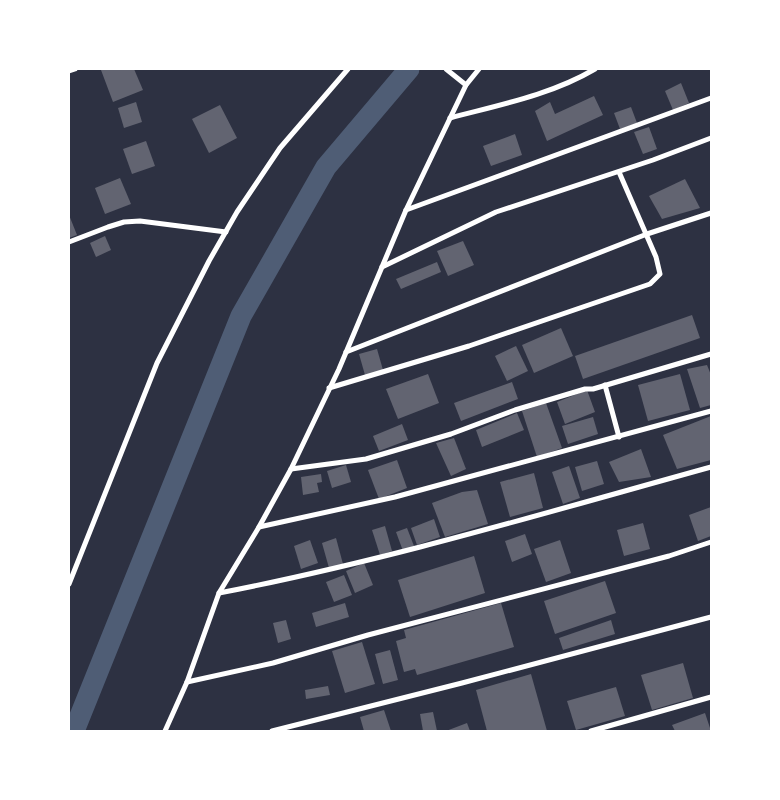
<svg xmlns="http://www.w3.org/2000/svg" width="780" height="800" font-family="'DM Sans',sans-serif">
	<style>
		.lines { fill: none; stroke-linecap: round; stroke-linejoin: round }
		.canal { stroke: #4f5d75; stroke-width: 21 }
		.building { fill: #626471 }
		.minor { stroke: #fff; stroke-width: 5 }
	</style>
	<rect width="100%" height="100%" fill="#2d3142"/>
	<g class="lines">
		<path class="canal" d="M74,731l167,-415 85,-149 83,-98"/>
	</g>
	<g class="building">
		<path d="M105,69h29l9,21 -30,12 -12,-32z"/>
		<path d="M681,83l8,20 -16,7 -8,-19z"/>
		<path d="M594,96l9,19 -56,26 -12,-30 15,-9 5,12z"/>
		<path d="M136,102l6,20 -18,6 -6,-20z"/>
		<path d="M220,105l17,33 -28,15 -17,-34z"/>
		<path d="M631,107l6,16 -17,6 -6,-16z"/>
		<path d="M649,127l8,22 -14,5 -9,-22z"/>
		<path d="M515,134l7,21 -31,11 -8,-20z"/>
		<path d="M146,141l9,25 -23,8 -9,-25z"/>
		<path d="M120,178l11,26 -26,10 -10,-26z"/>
		<path d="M685,179l15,29 -38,11 -13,-23z"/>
		<path d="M69,215l8,20 -8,3z"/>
		<path d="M105,236l6,14 -15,7 -6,-14z"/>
		<path d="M463,241l11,24 -26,11 -11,-25z"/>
		<path d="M437,262l4,10 -40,17 -5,-10z"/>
		<path d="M692,315l8,23 -117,41 -8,-23z"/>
		<path d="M561,328l12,28 -39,17 -12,-28z"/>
		<path d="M516,346l12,25 -21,10 -12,-25z"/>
		<path d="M377,349l6,21 -18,5 -6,-21z"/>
		<path d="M707,365l4,10v30l-11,3 -13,-39z"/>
		<path d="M428,374l11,29 -41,16 -12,-30z"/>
		<path d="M680,374l10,36 -42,11 -10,-36z"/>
		<path d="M512,382l6,17 -57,22 -7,-18z"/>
		<path d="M587,390l8,22 -30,12 -8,-22z"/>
		<path d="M546,403l16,45 -25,9 -15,-46z"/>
		<path d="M517,413l7,17 -42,17 -6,-17z"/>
		<path d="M711,416v44l-34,9 -14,-34z"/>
		<path d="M593,417l5,17 -30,10 -6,-18z"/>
		<path d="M402,424l6,16 -29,11 -6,-15z"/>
		<path d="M454,438l12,31 -15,7 -15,-33z"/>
		<path d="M641,449l10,28 -32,5 -10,-20z"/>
		<path d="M397,460l10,28 -28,11 -11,-29z"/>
		<path d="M597,461l7,23 -22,7 -7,-24z"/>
		<path d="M346,465l5,17 -19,6 -5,-17z"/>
		<path d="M569,466l11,32 -17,6 -11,-32z"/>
		<path d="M534,473l9,35 -33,9 -10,-35z"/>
		<path d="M321,474l1,8 -5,1 2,9 -16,3 -2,-18z"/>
		<path d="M477,490l11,34 -43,13 -13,-34 30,-11z"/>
		<path d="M711,507v29l-13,5 -9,-26z"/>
		<path d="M434,519l6,18 -23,8 -6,-17z"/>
		<path d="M643,523l7,26 -26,7 -7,-26z"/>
		<path d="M385,526l7,25 -12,4 -8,-25z"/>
		<path d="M407,528l7,18 -11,5 -7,-19z"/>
		<path d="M525,534l7,20 -20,8 -7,-21z"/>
		<path d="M336,538l7,26 -14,4 -7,-25z"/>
		<path d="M310,540l8,23 -17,6 -7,-23z"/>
		<path d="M560,540l11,33 -25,9 -12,-33z"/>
		<path d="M474,556l11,37 -75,24 -12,-37z"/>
		<path d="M364,563l9,22 -18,8 -9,-22z"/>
		<path d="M344,575l8,20 -18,7 -8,-20z"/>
		<path d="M605,581l11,32 -61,21 -11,-33z"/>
		<path d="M345,603l4,14 -33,10 -4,-14z"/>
		<path d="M501,603l13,44 -97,28 -2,-6 -11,3 -8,-31 10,-3 -2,-8z"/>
		<path d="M286,620l5,19 -13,4 -5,-20z"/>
		<path d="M611,620l4,14 -52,16 -4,-12z"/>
		<path d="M362,642l13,42 -30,9 -13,-42z"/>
		<path d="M390,650l8,30 -15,4 -8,-30z"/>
		<path d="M683,663l10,35 -41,12 -11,-35z"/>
		<path d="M531,674l16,57h-60l-11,-41z"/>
		<path d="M328,686l2,9 -24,4 -1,-9z"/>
		<path d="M616,687l9,29 -49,14 -9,-29z"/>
		<path d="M384,710l7,21h-27l-4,-14z"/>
		<path d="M433,712l4,19h-14l-3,-17z"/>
		<path d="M705,713l6,18h-36l-3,-6z"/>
		<path d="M467,723l3,8h-24z"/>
	</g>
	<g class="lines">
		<g class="minor">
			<path d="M446,69l20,16"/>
			<path d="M69,71l6,-2"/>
			<path d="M450,118c49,-13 101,-23 145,-49"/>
			<path d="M406,210l305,-112"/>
			<path d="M69,242l39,-15 16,-5 16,-1 86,11"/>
			<path d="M382,267l114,-55 157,-52 58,-22"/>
			<path d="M346,352l301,-118 64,-21"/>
			<path d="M605,385l14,52"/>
			<path d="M329,388l140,-42 181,-62 10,-10 -4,-17 -37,-85"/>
			<path d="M291,469l75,-10 85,-25 64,-24 70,-21h8l118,-35"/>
			<path d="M259,527l136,-30 316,-86"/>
			<path d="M69,584l88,-221 52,-102 28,-49 43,-64 68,-79"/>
			<path d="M219,593c166,-32 329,-81 492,-126"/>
			<path d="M187,682l86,-19 95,-28 301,-79 42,-14"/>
			<path d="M165,731l22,-49 32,-89 40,-66 32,-58 48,-100 67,-159 60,-125 13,-16"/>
			<path d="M272,731l190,-48 249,-66"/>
			<path d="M591,731l120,-34"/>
		</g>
	</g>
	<rect width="780" height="800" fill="none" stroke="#ffffff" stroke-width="140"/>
</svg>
